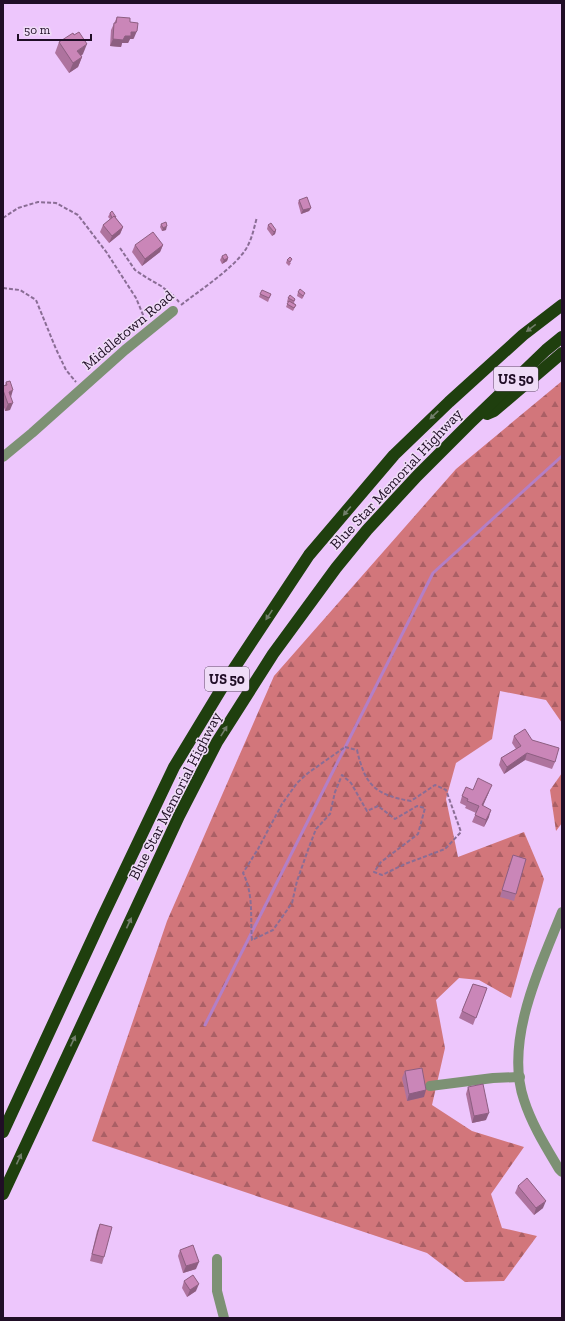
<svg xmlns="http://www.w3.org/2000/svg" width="565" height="1321" font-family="'Zilla Slab',serif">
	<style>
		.forest { fill: url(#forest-firs) }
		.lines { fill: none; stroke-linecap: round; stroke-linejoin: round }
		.stream { stroke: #b37fc6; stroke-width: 3 }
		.path { stroke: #8a6d95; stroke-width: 2; stroke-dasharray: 4 2; stroke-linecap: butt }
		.minor { stroke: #7d9174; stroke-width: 10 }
		.highway { stroke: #1f3f0e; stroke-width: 12 }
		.wall { fill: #ae739e }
		.shaded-wall { fill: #8d5e81 }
		.building { fill: #ca86b8; stroke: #8d5e81 }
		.oneway { fill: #727e6b }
		.labels { text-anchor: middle; stroke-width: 3; stroke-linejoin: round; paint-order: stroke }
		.shield { fill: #efdcf7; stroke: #5e4c65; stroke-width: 1 }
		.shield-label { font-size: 14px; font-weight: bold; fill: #200e26 }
		.street-label { font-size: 15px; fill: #200e26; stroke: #efdcf7 }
	</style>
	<defs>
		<pattern id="forest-firs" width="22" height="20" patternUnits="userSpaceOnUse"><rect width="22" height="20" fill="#d2767b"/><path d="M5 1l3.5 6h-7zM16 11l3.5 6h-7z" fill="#aa5f65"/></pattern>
	</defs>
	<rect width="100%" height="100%" fill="#edc6fc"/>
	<g class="forest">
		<path d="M562,381v342l-16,-23 -46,-9 -8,48 -36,24 -10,36 12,58 66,-25 20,47 -33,119 -32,-18 -20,-2 -23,22 9,48 -13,57 40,26 52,16 -33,47 11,34 35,8 -33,45 -39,1 -38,-29 -335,-112 75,-220 107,-245 182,-207z"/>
		<path d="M562,773v50l-6,8 -6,-41z"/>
	</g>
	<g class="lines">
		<path class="stream" d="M205,1025l228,-452 129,-117"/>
		<g class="path">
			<path d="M3,218l15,-10 20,-6 18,1 22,12 29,38 29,45 10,24"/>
			<path d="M120,248l15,22 12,8 14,8 13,10 5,6"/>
			<path d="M3,288l17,2 16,10 20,49 10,21 10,12"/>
			<path d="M181,305c19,-15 52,-36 65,-56 6,-10 8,-21 11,-32"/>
			<path d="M345,747l12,3c8,35 18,45 54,51l24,-16 11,5 15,42 -16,17 -40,15 -23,11 -8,-3 7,-10 37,-28 7,-26 -8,-2 -22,13 -17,-13 -11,5 -16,-28 -9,-8 -7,17 -5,22 -14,15 -7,18 -12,34 -5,22 -19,27 -21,10c-2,-23 2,-45 -9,-67l15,-24 24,-45 15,-21 11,-10z"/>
		</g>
		<g class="minor">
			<path d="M3,457l29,-24 93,-83 48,-39"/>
			<path d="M562,912c-22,55 -58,129 -38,188 8,25 22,47 35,69l3,3"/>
			<path d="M430,1086l63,-8 27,-1"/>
			<path d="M217,1259v32l7,27"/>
		</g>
		<g class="highway">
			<path d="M487,414l7,-3 68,-58"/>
			<path d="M3,1132l99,-214 72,-151 57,-94 78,-118 85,-100 55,-53 74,-67 39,-30"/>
			<path d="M3,1194l176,-378 38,-74 56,-88 63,-86 31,-38 50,-54 54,-54 75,-72 16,-13"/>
		</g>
	</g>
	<g class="wall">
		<path d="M117,17l13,5 4,16 -1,1h-3l-2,4h-6l-1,4 -11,-1 1,-16z"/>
		<path d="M59,42l24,12 -2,2 1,1 -4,10 -9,6 -14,-20z"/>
		<path d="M299,200l12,8 -2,3 -8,3 -3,-11z"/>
		<path d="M110,213l6,4v1l7,9 -3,7 -11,9 -9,-11 3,-7 7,-6 -2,-2z"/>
		<path d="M161,224l5,6 -4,1 -2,-4z"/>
		<path d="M268,225l8,5 -1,4 -3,2 -5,-7z"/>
		<path d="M135,245h28l-3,7 -18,14 -10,-14z"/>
		<path d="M222,256l6,2 -1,3 -5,3 -2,-4z"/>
		<path d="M287,260l4,3 -2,3 -3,-3z"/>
		<path d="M298,292l6,4 -2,3 -5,-3z"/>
		<path d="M260,294h11l-3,8 -9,-5z"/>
		<path d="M288,298l7,1 -1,4 2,2 -3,6 -7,-4 2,-5h-1z"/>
		<path d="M6,382l5,15 -1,13 -5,1 -2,-7v-18l2,-1z"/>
		<path d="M514,736l18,4 23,22 -3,7 -27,-9 -21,14 -5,-9 2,-7 15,-9 -4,-6z"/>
		<path d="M473,790l16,2 -6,14 6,11 -5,10 -12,-5 4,-9 -11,-5 1,-2 -6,-3 2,-7z"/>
		<path d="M513,855l3,39 -2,7 -14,-4z"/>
		<path d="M473,984l14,4 -14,37 -14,-7z"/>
		<path d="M405,1071l19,26 -17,4 -5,-23z"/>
		<path d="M468,1087l18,33 -14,3 -6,-29z"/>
		<path d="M518,1186l25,22 -9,7 -19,-22z"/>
		<path d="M100,1224l4,33 -2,7 -12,-3 7,-30z"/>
		<path d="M180,1250l16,19 -13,4 -5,-17z"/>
		<path d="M184,1281l12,10 -9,6 -5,-9z"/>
	</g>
	<g class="shaded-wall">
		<path d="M137,31l-3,7 -1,1h-3l-2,4h-6l-1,4 -11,-1 3,-7 12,-3 6,-4z"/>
		<path d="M87,44l-4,10 -10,7 4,-10z"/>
		<path d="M82,57l-4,10 -9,6 4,-10z"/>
		<path d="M311,208l-2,3 -8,3 2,-4z"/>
		<path d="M167,226l-1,4 -4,1 1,-3z"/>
		<path d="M123,227l-3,7 -11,9 3,-7z"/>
		<path d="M276,230l-1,4 -3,2 2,-4z"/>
		<path d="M163,245l-3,7 -18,14 3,-7z"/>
		<path d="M228,258l-1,3 -5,3 2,-4z"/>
		<path d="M13,390l-2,7 -2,-5z"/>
		<path d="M13,403l-3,7 -5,1 3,-7z"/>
		<path d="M527,753l-2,7 -21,14 3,-7z"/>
		<path d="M492,785l-3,7 -9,20 2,-7z"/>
		<path d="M491,810l-2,7 -5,10 2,-7z"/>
		<path d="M426,1090l-2,7 -17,4 2,-7z"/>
		<path d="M489,1113l-3,7 -14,3 2,-7z"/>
		<path d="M546,1201l-3,7 -9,7 2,-7z"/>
		<path d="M199,1262l-3,7 -13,4 3,-7z"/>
		<path d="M199,1284l-3,7 -9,6 3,-7z"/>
	</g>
	<g class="building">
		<path d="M117,17l13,1v4l8,1 -1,8 -1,1h-5v4h-6l-2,4 -10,-1 1,-16h2z"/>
		<path d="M79,32l8,12 -10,7 5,6 -9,6 -14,-21 14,-9 1,2z"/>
		<path d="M307,197l4,11 -8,2 -4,-10z"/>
		<path d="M112,211l4,6h-1l-1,-1 -2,2 -2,-5z"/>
		<path d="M114,216l9,11 -11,9 -9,-11z"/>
		<path d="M166,222l1,4 -4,2 -2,-4z"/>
		<path d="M271,223l5,7 -2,2 -6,-7z"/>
		<path d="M153,232l10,13 -18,14 -10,-14z"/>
		<path d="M226,254l2,4 -4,2 -2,-4z"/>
		<path d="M290,257l2,2 -2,3 -3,-2z"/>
		<path d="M300,289l5,4 -2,3 -5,-4z"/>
		<path d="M262,290l9,4 -2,4 -9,-4z"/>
		<path d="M290,295l5,4 -1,2 -6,-3z"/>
		<path d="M289,301l7,4 -2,3 -7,-4z"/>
		<path d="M10,381l3,9 -4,2 4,11 -5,1 -5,-14v-4l4,-1 -1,-3z"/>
		<path d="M525,729l7,11 27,8 -4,14 -28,-9 -20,14 -6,-9 20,-12 -7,-10z"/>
		<path d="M478,778l14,7 -10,20 9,5 -5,10 -11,-5 4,-9 -12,-5 1,-2 -6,-3 4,-9 7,3z"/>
		<path d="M513,855l13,4 -10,35 -14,-4z"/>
		<path d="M473,984l14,4 -11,30 -14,-7z"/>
		<path d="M422,1068l4,22 -17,4 -4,-23z"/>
		<path d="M483,1084l6,29 -15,3 -6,-29z"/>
		<path d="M527,1178l19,23 -10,7 -18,-22z"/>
		<path d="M100,1224l12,3 -8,30 -12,-3z"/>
		<path d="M193,1245l6,17 -13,4 -6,-16z"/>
		<path d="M193,1275l6,9 -9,6 -6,-9z"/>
	</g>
	<defs><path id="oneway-solid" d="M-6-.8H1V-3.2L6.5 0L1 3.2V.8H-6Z"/></defs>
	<g class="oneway">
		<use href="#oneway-solid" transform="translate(531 328) rotate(143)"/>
		<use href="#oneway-solid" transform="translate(434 415) rotate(136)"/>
		<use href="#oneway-solid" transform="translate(347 511) rotate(130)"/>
		<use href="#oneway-solid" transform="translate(269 615) rotate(124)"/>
		<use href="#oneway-solid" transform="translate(224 731) rotate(-58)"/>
		<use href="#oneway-solid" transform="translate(129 923) rotate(-65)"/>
		<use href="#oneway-solid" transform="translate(73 1041) rotate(-65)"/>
		<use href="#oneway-solid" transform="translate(19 1159) rotate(-65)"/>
	</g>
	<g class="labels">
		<g class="shield">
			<rect x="494" y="367" width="44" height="24" rx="3"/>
			<rect x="205" y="667" width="44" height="24" rx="3"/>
		</g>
		<g class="shield-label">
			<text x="516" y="384">US 50</text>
			<text x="227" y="684">US 50</text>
		</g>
		<g class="street-label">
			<text transform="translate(128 330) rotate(-40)" y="5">Middletown Road</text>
			<text transform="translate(396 479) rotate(-47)" y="5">Blue Star Memorial Highway</text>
			<text transform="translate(175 796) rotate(-63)" y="5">Blue Star Memorial Highway</text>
		</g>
	</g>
	<rect width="565" height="1321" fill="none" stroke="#200e26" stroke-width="8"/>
	<path d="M18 34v6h73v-6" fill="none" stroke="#200e26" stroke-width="2"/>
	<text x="24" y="34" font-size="12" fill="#200e26" stroke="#efdcf7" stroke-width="3" paint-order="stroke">50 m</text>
</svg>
